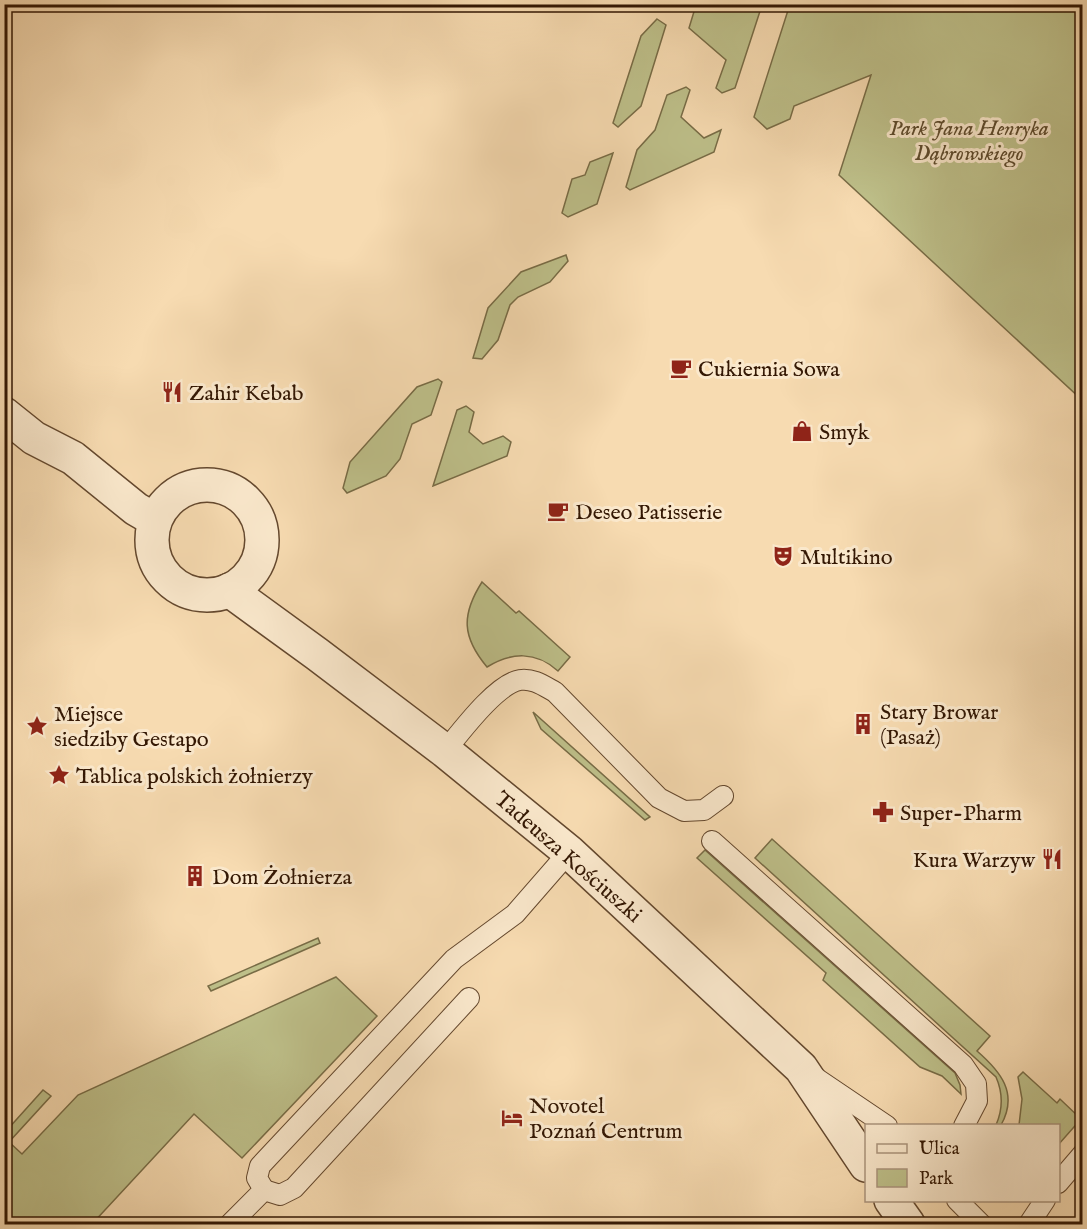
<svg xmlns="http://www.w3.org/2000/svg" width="1087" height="1229" font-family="'IM FELL English',serif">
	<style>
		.green { fill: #bec08a; stroke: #786c46; stroke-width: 1.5 }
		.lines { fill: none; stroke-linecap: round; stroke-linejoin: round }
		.lane-casing { stroke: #64482e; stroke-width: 22 }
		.street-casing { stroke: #64482e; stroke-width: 36 }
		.lane { stroke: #fae8cc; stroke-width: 20 }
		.street { stroke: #fae8cc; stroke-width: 33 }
		.labels { text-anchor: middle; stroke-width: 6; stroke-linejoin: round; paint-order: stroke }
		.park-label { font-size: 22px; font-style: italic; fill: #5d4a2c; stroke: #fae8cc }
		.poi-label { font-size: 22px; fill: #331703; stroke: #fae8cc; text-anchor: start }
		.street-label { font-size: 22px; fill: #331703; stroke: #fae8cc }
	</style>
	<rect width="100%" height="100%" fill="#f7dbb1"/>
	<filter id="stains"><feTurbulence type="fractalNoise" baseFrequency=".00333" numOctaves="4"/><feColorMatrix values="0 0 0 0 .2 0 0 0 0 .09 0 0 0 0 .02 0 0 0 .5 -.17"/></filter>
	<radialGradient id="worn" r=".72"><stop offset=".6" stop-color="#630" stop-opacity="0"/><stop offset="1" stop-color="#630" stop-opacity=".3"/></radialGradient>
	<g class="green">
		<path d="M790,4l292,1v395l-243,-225 32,-100 -77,31 -4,13 -23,10 -13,-12z"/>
		<path d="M696,5h36l9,6 21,-6 -27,83 -13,5 -6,-5 10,-28 -37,-32z"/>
		<path d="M657,19l9,6 -25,81 -23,21 -5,-4 28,-87z"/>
		<path d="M686,87l4,3 -9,27 23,21 17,-8 -7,22 -84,38 -4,-3 11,-37 18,-20 12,-35z"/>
		<path d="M613,153l-16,51 -29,13 -6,-4 10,-34 13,-4 5,-13z"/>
		<path d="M566,255l2,6 -18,21 -32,15 -8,8 -12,35 -16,19 -9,-1 15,-50 33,-36z"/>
		<path d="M438,379l4,3 -11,33 -19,9 -12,35 -14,17 -39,17 -4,-5 7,-26 67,-75z"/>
		<path d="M466,406l8,6 -5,20 14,12 20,-8 8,6 -4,14 -74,30 24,-76z"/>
		<path d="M482,582l34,31 3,-2 51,46 -12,14c-22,-20 -47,-19 -71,-4 -25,-30 -26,-52 -5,-85z"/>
		<path d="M533,712l117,105 -5,3 -104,-91z"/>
		<path d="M772,839l218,197 -13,15c23,20 42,42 24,74h-5c7,-16 7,-32 0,-48l-241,-219z"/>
		<path d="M705,850l250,223 5,12 1,9 -19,-18 -22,-9 -97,-87 3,-7 -129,-115z"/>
		<path d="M318,938l2,5 -109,48 -3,-5z"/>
		<path d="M336,977l41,39 -135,142 -48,-44 -102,110h-87v-97l2,3 36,-40 8,6 -42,46 13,12 56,-59z"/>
		<path d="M1023,1072l34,31 3,-4 21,20 -22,25 -1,-18 -39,-1 3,-26 -4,-22z"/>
	</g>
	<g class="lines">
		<defs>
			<g id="lane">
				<path d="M445,751c15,-18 51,-67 75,-71 13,-2 24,6 35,12l104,106 25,13 20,-1 19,-14"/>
				<path d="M712,841l251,224 13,19 1,17 -13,25"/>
				<path d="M816,1078l71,48"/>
				<path d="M1058,1183l24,-28"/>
				<path d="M264,1190l16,5 14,-7 175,-190"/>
				<path d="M957,1200l24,24"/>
				<path d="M230,1224l34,-34 -7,-12 3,-12 194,-207 61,-45 54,-62"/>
				<path d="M1029,1224l16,-24"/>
			</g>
			<g id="street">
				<path d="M4,414l30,24 39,20 63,51 19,11"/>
				<circle cx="207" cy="540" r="55"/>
				<path d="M229,590l88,64 128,97 124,101 232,216 65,97"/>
				<path d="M891,1200l17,24"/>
			</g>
		</defs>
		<use href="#lane" class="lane-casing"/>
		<use href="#street" class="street-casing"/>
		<use href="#lane" class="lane"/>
		<use href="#street" class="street"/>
	</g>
	<defs>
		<symbol id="cafe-bare" viewBox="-9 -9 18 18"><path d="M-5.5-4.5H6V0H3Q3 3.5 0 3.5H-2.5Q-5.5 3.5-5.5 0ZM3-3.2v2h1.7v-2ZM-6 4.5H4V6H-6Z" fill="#8f2418" stroke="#fae8cc" stroke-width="2.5" paint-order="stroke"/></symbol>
		<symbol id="restaurant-bare" viewBox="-9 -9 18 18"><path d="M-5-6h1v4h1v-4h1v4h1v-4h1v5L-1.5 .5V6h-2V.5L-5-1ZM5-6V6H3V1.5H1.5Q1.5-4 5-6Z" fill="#8f2418" stroke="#fae8cc" stroke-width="2.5" paint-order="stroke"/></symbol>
		<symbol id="shop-bare" viewBox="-9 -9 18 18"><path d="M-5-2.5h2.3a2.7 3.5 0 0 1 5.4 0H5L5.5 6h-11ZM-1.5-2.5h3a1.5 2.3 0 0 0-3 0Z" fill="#8f2418" stroke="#fae8cc" stroke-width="2.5" paint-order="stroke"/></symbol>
		<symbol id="theatre-bare" viewBox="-9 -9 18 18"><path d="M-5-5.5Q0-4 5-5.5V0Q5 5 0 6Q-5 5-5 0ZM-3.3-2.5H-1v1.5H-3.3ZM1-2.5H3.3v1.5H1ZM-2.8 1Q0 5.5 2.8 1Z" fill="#8f2418" stroke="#fae8cc" stroke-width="2.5" paint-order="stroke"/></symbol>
		<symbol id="building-bare" viewBox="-9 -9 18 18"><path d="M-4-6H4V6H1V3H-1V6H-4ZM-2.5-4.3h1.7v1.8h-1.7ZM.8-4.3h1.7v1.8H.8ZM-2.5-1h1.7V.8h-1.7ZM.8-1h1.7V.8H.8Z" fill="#8f2418" stroke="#fae8cc" stroke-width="2.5" paint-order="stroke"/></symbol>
		<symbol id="sight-bare" viewBox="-9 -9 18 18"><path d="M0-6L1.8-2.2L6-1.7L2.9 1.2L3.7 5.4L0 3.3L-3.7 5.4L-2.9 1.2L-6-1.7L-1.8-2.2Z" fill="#8f2418" stroke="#fae8cc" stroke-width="2.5" paint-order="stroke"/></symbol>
		<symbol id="pharmacy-bare" viewBox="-9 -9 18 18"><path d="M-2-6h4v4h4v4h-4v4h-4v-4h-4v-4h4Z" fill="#8f2418" stroke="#fae8cc" stroke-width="2.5" paint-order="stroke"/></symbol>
		<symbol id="hotel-bare" viewBox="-9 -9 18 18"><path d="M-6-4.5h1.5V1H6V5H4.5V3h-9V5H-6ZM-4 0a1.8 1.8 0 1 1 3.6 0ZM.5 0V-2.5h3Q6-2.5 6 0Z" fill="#8f2418" stroke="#fae8cc" stroke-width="2.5" paint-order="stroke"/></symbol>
	</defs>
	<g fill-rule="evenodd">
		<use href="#cafe-bare" x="666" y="353" width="30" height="30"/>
		<use href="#restaurant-bare" x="157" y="377" width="30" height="30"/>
		<use href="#shop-bare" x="787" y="416" width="30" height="30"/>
		<use href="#cafe-bare" x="543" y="496" width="30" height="30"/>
		<use href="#theatre-bare" x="768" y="541" width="30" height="30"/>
		<use href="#building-bare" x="848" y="709" width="30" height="30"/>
		<use href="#sight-bare" x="22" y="711" width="30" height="30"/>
		<use href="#sight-bare" x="44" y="760" width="30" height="30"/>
		<use href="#pharmacy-bare" x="868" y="797" width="30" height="30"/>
		<use href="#restaurant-bare" x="1037" y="844" width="30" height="30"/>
		<use href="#building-bare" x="180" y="861" width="30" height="30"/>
		<use href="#hotel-bare" x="497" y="1103" width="30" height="30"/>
	</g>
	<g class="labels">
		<g class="park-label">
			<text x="969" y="135">Park Jana Henryka<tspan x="969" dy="25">Dąbrowskiego</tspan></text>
		</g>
		<g class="poi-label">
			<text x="698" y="376">Cukiernia Sowa</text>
			<text x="189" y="400">Zahir Kebab</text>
			<text x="819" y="439">Smyk</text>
			<text x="575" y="519">Deseo Patisserie</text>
			<text x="800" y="564">Multikino</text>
			<text x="880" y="719">Stary Browar<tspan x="880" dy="25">(Pasaż)</tspan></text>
			<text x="54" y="721">Miejsce<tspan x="54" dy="25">siedziby Gestapo</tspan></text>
			<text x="76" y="783">Tablica polskich żołnierzy</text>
			<text x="900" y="820">Super-Pharm</text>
			<text x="1035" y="867" text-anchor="end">Kura Warzyw</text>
			<text x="212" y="884">Dom Żołnierza</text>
			<text x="529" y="1113">Novotel<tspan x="529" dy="25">Poznań Centrum</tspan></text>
		</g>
		<g class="street-label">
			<text transform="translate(569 856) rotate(41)" y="8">Tadeusza Kościuszki</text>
		</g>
	</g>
	<rect width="1087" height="1229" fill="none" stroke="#f7dbb1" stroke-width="24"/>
	<rect x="6" y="6" width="1075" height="1217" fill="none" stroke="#331703" stroke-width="3"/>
	<rect x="12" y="12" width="1063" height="1205" fill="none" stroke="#331703" stroke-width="1.5"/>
	<rect x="865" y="1124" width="195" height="78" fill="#fae8cc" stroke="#aa947c" stroke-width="1.5"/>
	<rect x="877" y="1144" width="30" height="9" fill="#fae8cc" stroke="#aa947c" stroke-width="1.5"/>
	<text x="919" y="1154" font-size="18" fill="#331703">Ulica</text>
	<rect x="877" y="1169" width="30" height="18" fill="#bec08a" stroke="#aa947c" stroke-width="1.5"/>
	<text x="919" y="1184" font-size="18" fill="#331703">Park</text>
	<rect width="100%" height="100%" filter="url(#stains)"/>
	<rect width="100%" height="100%" fill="url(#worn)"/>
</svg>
